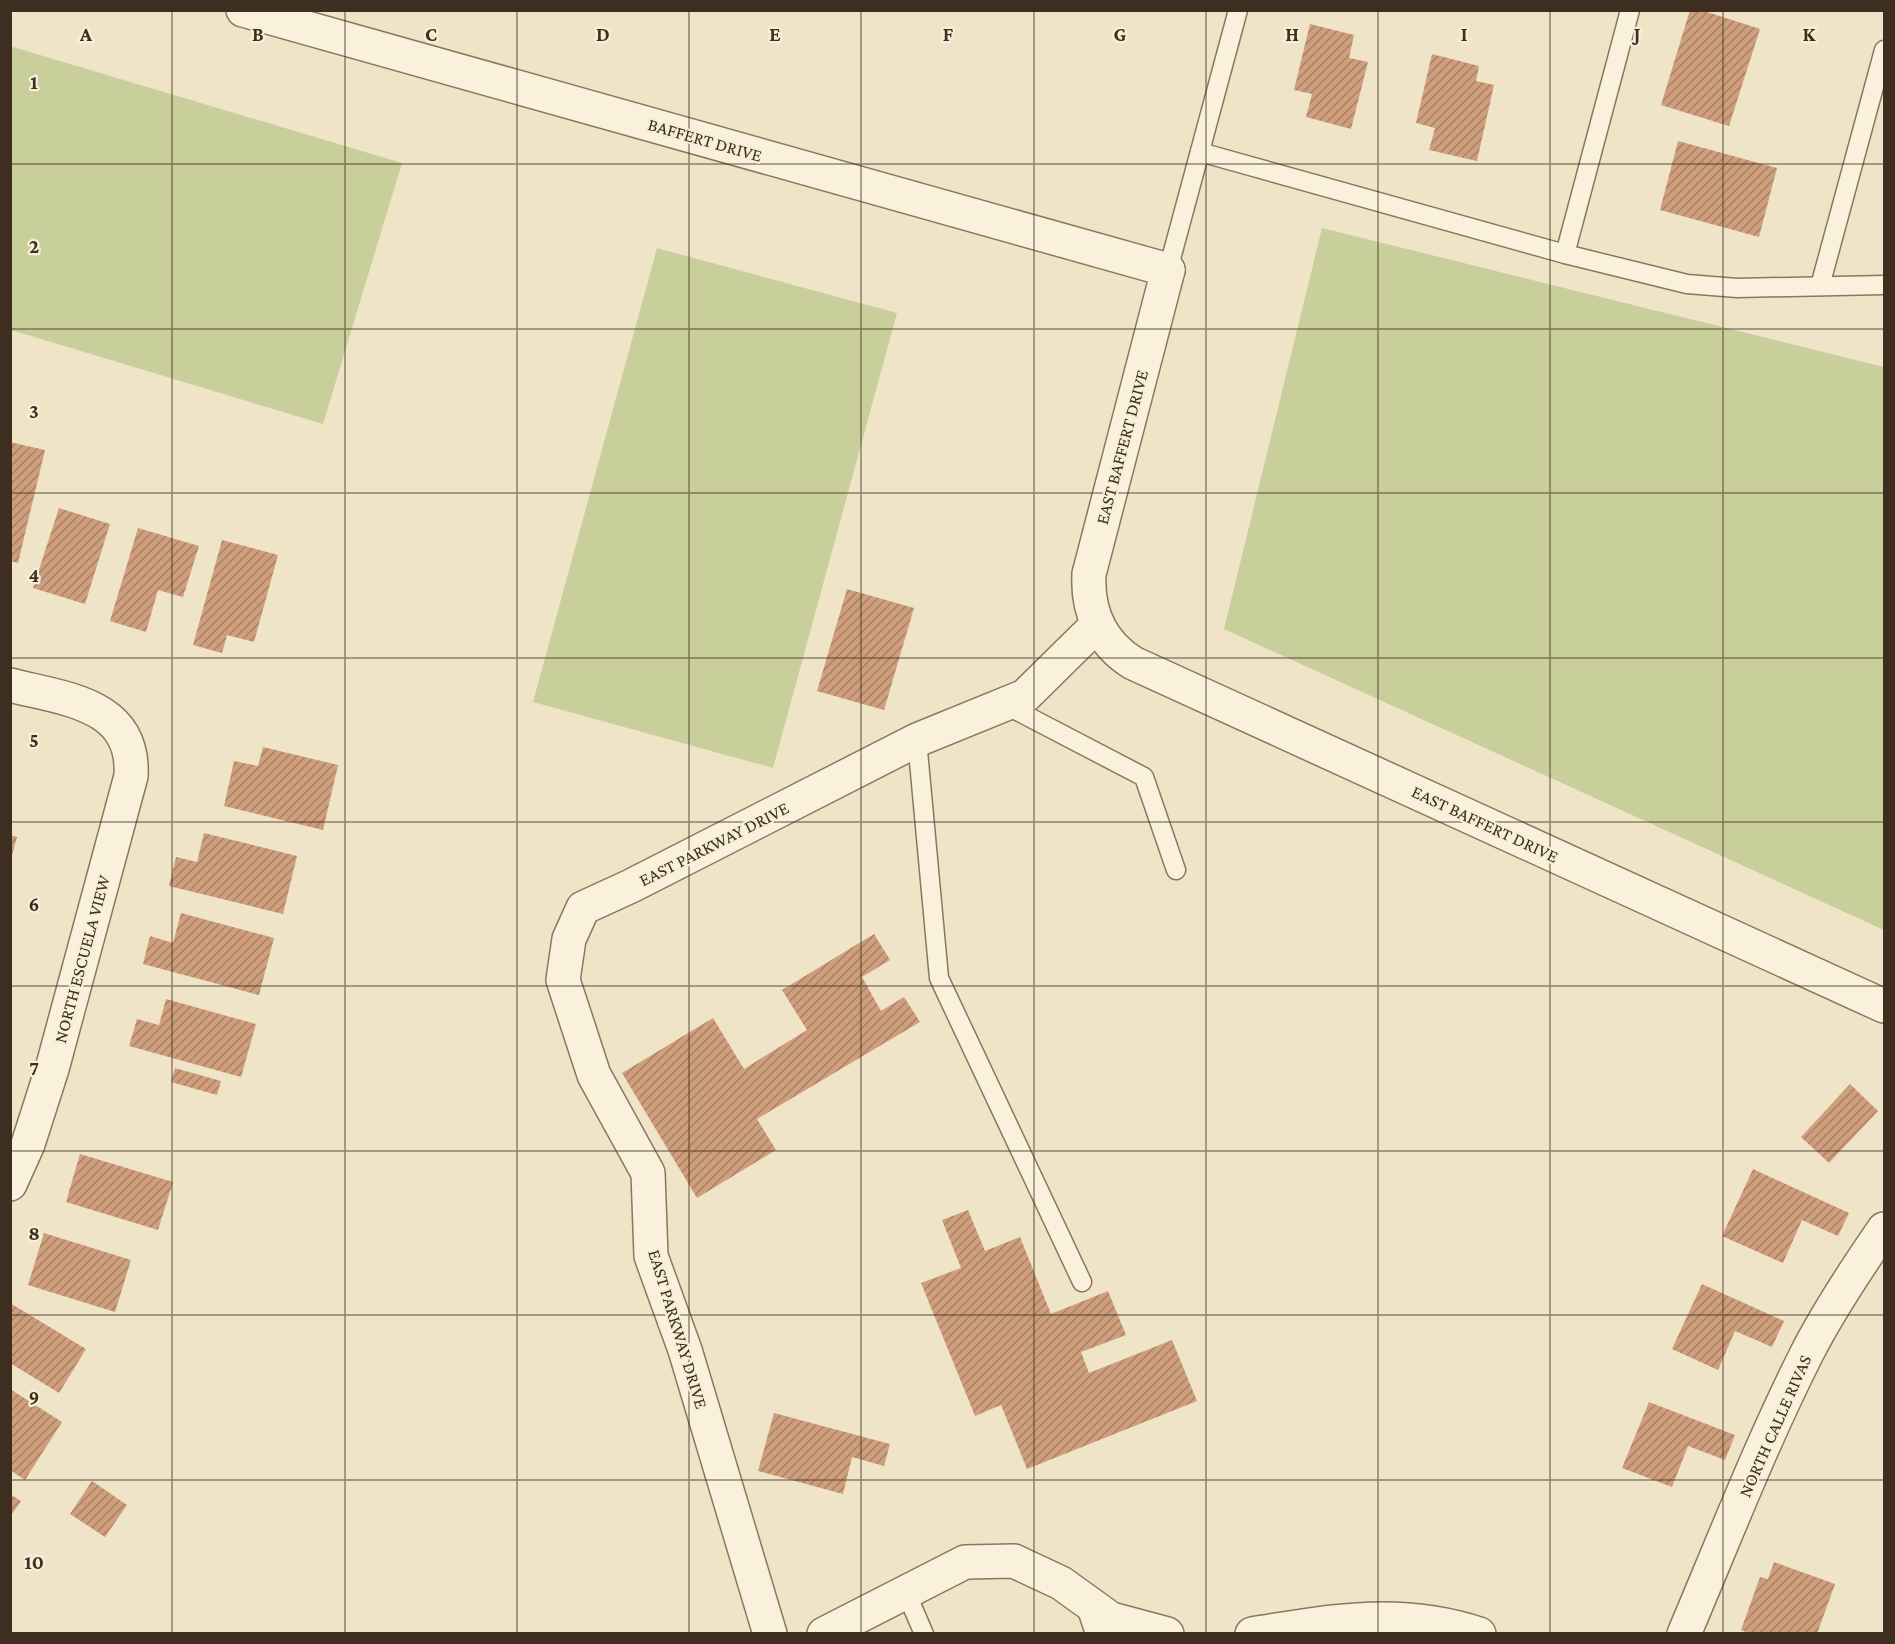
<svg xmlns="http://www.w3.org/2000/svg" width="1895" height="1644" font-family="'Crimson Pro',serif">
	<style>
		.green { fill: #c9cf9b }
		.building { fill: url(#building-hatch) }
		.lines { fill: none; stroke-linecap: round; stroke-linejoin: round }
		.service-casing { stroke: #8d765c; stroke-width: 21 }
		.minor-casing { stroke: #8d765c; stroke-width: 36 }
		.tertiary-casing { stroke: #8d765c; stroke-width: 36 }
		.service { stroke: #faf1dc; stroke-width: 18 }
		.minor { stroke: #faf1dc; stroke-width: 33 }
		.tertiary { stroke: #faf1dc; stroke-width: 33 }
		.grid { fill: none; stroke: #3d2e20; stroke-width: 1.5; stroke-opacity: 0.55 }
		.labels { text-anchor: middle; stroke-width: 4.5; stroke-linejoin: round; paint-order: stroke }
		.street-label { font-size: 18px; fill: #3d2e20; stroke: #f7eed8 }
		.grid-label { font-size: 20px; text-anchor: middle; font-weight: bold; fill: #3d2e20; stroke: #f7eed8; stroke-width: 4.5; stroke-linejoin: round; paint-order: stroke }
	</style>
	<defs>
		<pattern id="building-hatch" width="6" height="6" patternUnits="userSpaceOnUse" patternTransform="scale(1.5)"><rect width="6" height="6" fill="#cf9f7d"/><path d="M-1 1l2-2M0 6l6-6M5 7l2-2" fill="none" stroke="#a98266"/></pattern>
	</defs>
	<rect width="100%" height="100%" fill="#f0e4c8"/>
	<g class="green">
		<path d="M10,46l392,117 -79,261 -312,-94z"/>
		<path d="M1322,228l562,139v563l-660,-301z"/>
		<path d="M657,248l240,65 -124,455 -240,-66z"/>
	</g>
	<g class="building">
		<path d="M1690,10h11l59,19 -31,97 -68,-21z"/>
		<path d="M1310,24l44,11 -5,23 19,4 -17,67 -45,-12 6,-23 -18,-4z"/>
		<path d="M1432,54l47,12 -3,15 18,4 -17,76 -48,-11 6,-22 -19,-5z"/>
		<path d="M1678,141l99,27 -18,69 -99,-27z"/>
		<path d="M10,442l35,8 -27,113 -8,-2z"/>
		<path d="M59,508l51,16 -25,80 -52,-16z"/>
		<path d="M138,528l61,18 -16,51 -25,-7 -12,42 -36,-11z"/>
		<path d="M222,540l56,15 -24,87 -27,-7 -5,18 -29,-8z"/>
		<path d="M847,589l67,19 -30,102 -67,-19z"/>
		<path d="M263,747l75,18 -15,65 -99,-24 10,-45 24,5z"/>
		<path d="M204,833l93,23 -14,58 -114,-28 7,-29 21,5z"/>
		<path d="M10,835l7,2 -6,22 -1,-1z"/>
		<path d="M181,913l93,25 -15,57 -116,-31 7,-28 23,7z"/>
		<path d="M874,934l16,26 -28,17 19,34 23,-14 16,25 -163,97 19,31 -79,48 -75,-125 91,-55 31,51 63,-39 -25,-40z"/>
		<path d="M166,999l90,25 -15,53 -112,-31 8,-27 22,6z"/>
		<path d="M175,1068l46,13 -4,14 -46,-13z"/>
		<path d="M1850,1084l28,27 -49,52 -28,-26z"/>
		<path d="M80,1154l93,28 -15,48 -92,-28z"/>
		<path d="M1753,1169l96,44 -11,23 -36,-16 -19,43 -61,-27z"/>
		<path d="M968,1210l17,41 35,-14 31,77 57,-23 18,44 -45,17 8,21 83,-33 25,61 -170,68 -26,-64 -26,11 -54,-133 40,-15 -19,-48z"/>
		<path d="M44,1233l87,27 -16,52 -87,-27z"/>
		<path d="M1702,1284l82,37 -12,26 -37,-16 -17,39 -46,-21z"/>
		<path d="M10,1303l76,46 -27,44 -49,-30z"/>
		<path d="M10,1389l52,33 -37,58 -15,-10z"/>
		<path d="M1649,1402l86,33 -10,25 -37,-14 -16,41 -50,-19z"/>
		<path d="M774,1413l116,31 -6,22 -32,-9 -9,37 -85,-23z"/>
		<path d="M92,1481l35,24 -22,32 -35,-23z"/>
		<path d="M10,1494l11,7 -11,16z"/>
		<path d="M1774,1562l61,22 -18,50h-67l-9,-4 19,-53 8,2z"/>
	</g>
	<g class="lines">
		<defs>
			<g id="service">
				<path d="M1200,152l365,102 122,30 50,4 147,-3"/>
				<path d="M1565,254l65,-244"/>
				<path d="M1168,270l70,-260"/>
				<path d="M1820,286l64,-236"/>
				<path d="M1004,704l140,73 32,93"/>
				<path d="M917,740l22,238 143,304"/>
				<path d="M906,1592l18,42"/>
				<path d="M1085,1604l10,30"/>
			</g>
			<g id="minor">
				<path d="M243,10l925,260"/>
				<path d="M10,685c54,14 125,18 121,91l-79,293 -24,75 -18,40"/>
				<path d="M770,1634l-85,-284 -34,-94 -3,-83 -54,-98 -31,-95 6,-41 14,-31 48,-22 286,-146 108,-44 72,-71"/>
				<path d="M824,1634l141,-72 49,-1 47,22 50,36 56,15"/>
				<path d="M1252,1634c79,-13 149,-26 227,0"/>
				<path d="M1684,1634c40,-94 77,-190 123,-281 22,-43 50,-85 77,-124"/>
			</g>
			<path id="tertiary" d="M1168,270l-79,304c-2,37 12,69 44,89l751,343"/>
		</defs>
		<use href="#service" class="service-casing"/>
		<use href="#minor" class="minor-casing"/>
		<use href="#tertiary" class="tertiary-casing"/>
		<use href="#service" class="service"/>
		<use href="#minor" class="minor"/>
		<use href="#tertiary" class="tertiary"/>
	</g>
	<path class="grid" d="M172,10v1624M345,10v1624M517,10v1624M689,10v1624M861,10v1624M1034,10v1624M1206,10v1624M1378,10v1624M1550,10v1624M1723,10v1624M10,164h1874M10,329h1874M10,493h1874M10,658h1874M10,822h1874M10,986h1874M10,1151h1874M10,1315h1874M10,1480h1874"/>
	<g class="labels">
		<g class="street-label">
			<text transform="translate(705 140) rotate(16)" y="6">BAFFERT DRIVE</text>
			<text transform="translate(1122 447) rotate(-75)" y="6">EAST BAFFERT DRIVE</text>
			<text transform="translate(1485 824) rotate(25)" y="6">EAST BAFFERT DRIVE</text>
			<text transform="translate(714 844) rotate(-27)" y="6">EAST PARKWAY DRIVE</text>
			<text transform="translate(82 959) rotate(-75)" y="6">NORTH ESCUELA VIEW</text>
			<text transform="translate(678 1329) rotate(73)" y="6">EAST PARKWAY DRIVE</text>
			<text transform="translate(1775 1426) rotate(-66)" y="6">NORTH CALLE RIVAS</text>
		</g>
	</g>
	<g class="grid-label">
		<text x="86" y="41">A</text>
		<text x="258" y="41">B</text>
		<text x="431" y="41">C</text>
		<text x="603" y="41">D</text>
		<text x="775" y="41">E</text>
		<text x="948" y="41">F</text>
		<text x="1120" y="41">G</text>
		<text x="1292" y="41">H</text>
		<text x="1464" y="41">I</text>
		<text x="1637" y="41">J</text>
		<text x="1809" y="41">K</text>
		<text x="34" y="89">1</text>
		<text x="34" y="253">2</text>
		<text x="34" y="418">3</text>
		<text x="34" y="582">4</text>
		<text x="34" y="747">5</text>
		<text x="34" y="911">6</text>
		<text x="34" y="1075">7</text>
		<text x="34" y="1240">8</text>
		<text x="34" y="1404">9</text>
		<text x="34" y="1569">10</text>
	</g>
	<rect width="1895" height="1644" fill="none" stroke="#3d2e20" stroke-width="24"/>
</svg>
